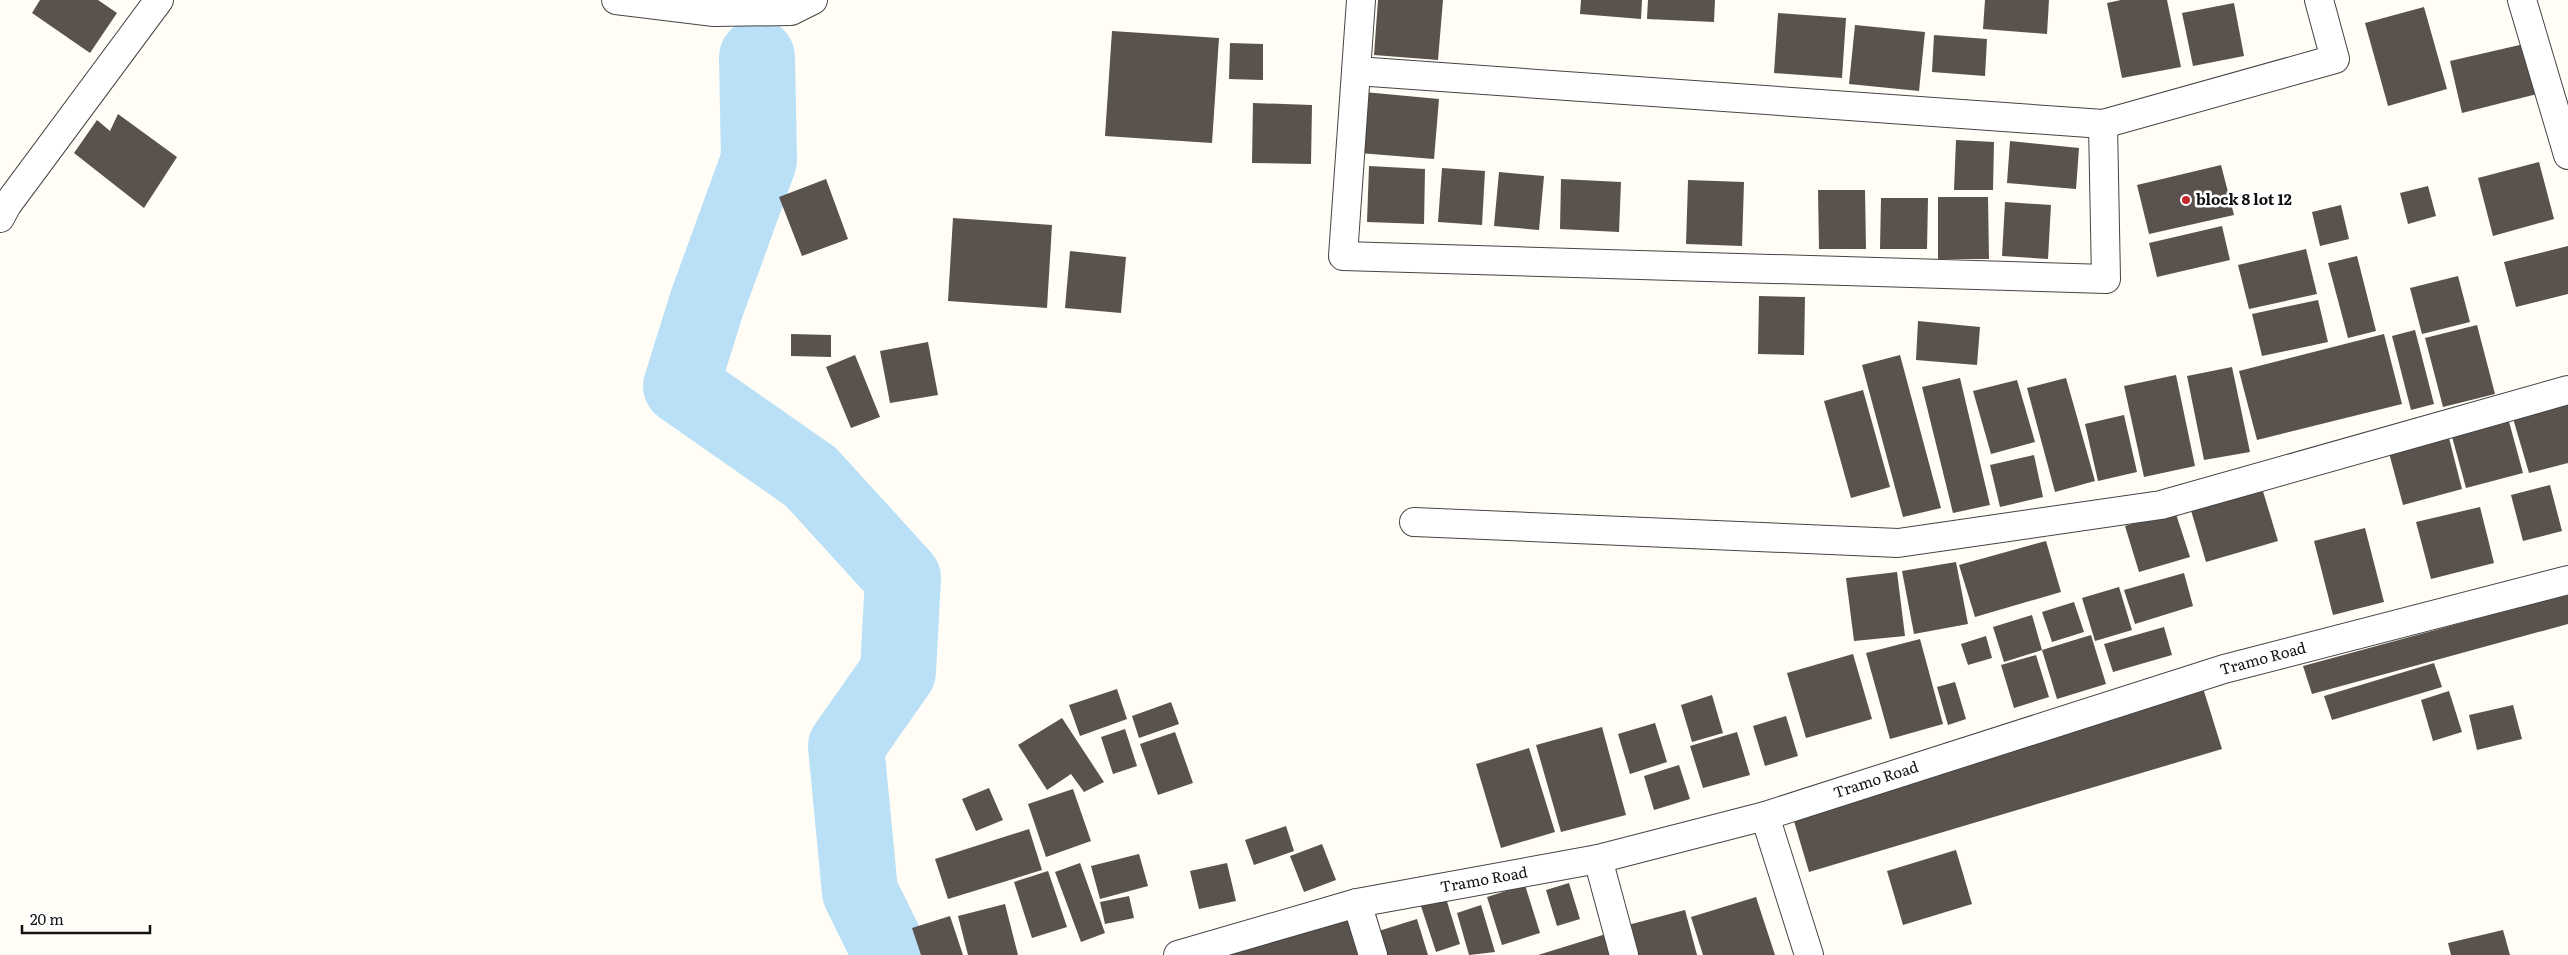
<svg xmlns="http://www.w3.org/2000/svg" width="2568" height="955" font-family="Literata,serif">
	<style>
		.lines { fill: none; stroke-linecap: round; stroke-linejoin: round }
		.river { stroke: #b9e0f7; stroke-width: 76 }
		.building { fill: #5a524d }
		.minor-casing { stroke: #444; stroke-width: 30 }
		.minor { stroke: #fff; stroke-width: 28 }
		.poi-dot { fill: #c4262e; stroke: #fff; stroke-width: 2 }
		.labels { text-anchor: middle; stroke-width: 5; stroke-linejoin: round; paint-order: stroke }
		.poi-label { font-size: 15px; font-weight: bold; fill: #111; stroke: #fff; text-anchor: start }
		.street-label { font-size: 15px; fill: #111; stroke: #fff }
	</style>
	<rect width="100%" height="100%" fill="#fffdf5"/>
	<g class="lines">
		<path class="river" d="M757,57l2,103 -52,143 -26,83 130,91 92,101 -5,94 -52,74 14,146 31,63"/>
	</g>
	<g class="building">
		<path d="M40,0h58l19,13 -27,40 -58,-40z"/>
		<path d="M1378,0h65l-5,60 -64,-5z"/>
		<path d="M1581,0h61l-1,19 -61,-5z"/>
		<path d="M1648,0h67l-1,22 -67,-3z"/>
		<path d="M1985,0h64l-2,34 -64,-5z"/>
		<path d="M2121,0h46l14,67 -59,11 -15,-75z"/>
		<path d="M2234,3l10,53 -51,10 -11,-53z"/>
		<path d="M2424,7l23,82 -59,17 -23,-83z"/>
		<path d="M1778,13l68,5 -4,60 -68,-5z"/>
		<path d="M1855,25l70,7 -6,59 -70,-7z"/>
		<path d="M1112,31l107,7 -7,105 -107,-7z"/>
		<path d="M1934,35l53,4 -2,37 -53,-4z"/>
		<path d="M1230,43l33,1v36l-34,-1z"/>
		<path d="M2524,44l13,50 -75,19 -12,-52z"/>
		<path d="M1364,92l75,7 -5,60 -75,-6z"/>
		<path d="M1253,103l59,2 -1,59 -59,-1z"/>
		<path d="M118,114l59,43 -33,51 -70,-55 23,-33 13,11z"/>
		<path d="M1956,140l38,2 -1,48h-39z"/>
		<path d="M2010,141l69,7 -3,41 -69,-6z"/>
		<path d="M2539,162l15,57 -61,17 -15,-58z"/>
		<path d="M2221,165l13,50 -85,19 -12,-49z"/>
		<path d="M1369,166l56,3 -1,55 -57,-2z"/>
		<path d="M1442,168l43,3 -3,54 -44,-3z"/>
		<path d="M1499,172l45,4 -5,54 -45,-4z"/>
		<path d="M826,179l22,60 -46,17 -23,-59z"/>
		<path d="M1561,179l60,3 -2,50 -59,-3z"/>
		<path d="M1688,180l56,2 -2,64 -56,-2z"/>
		<path d="M2428,186l8,30 -28,8 -8,-31z"/>
		<path d="M1818,190h47l1,59h-47z"/>
		<path d="M1938,197h50l1,62h-51z"/>
		<path d="M1881,198h47l-1,51h-47z"/>
		<path d="M2005,202l46,3 -3,54 -46,-3z"/>
		<path d="M2341,205l8,34 -29,7 -8,-34z"/>
		<path d="M953,218l99,7 -5,83 -99,-7z"/>
		<path d="M2222,226l8,34 -73,17 -8,-34z"/>
		<path d="M2568,246v48l-52,13 -12,-45z"/>
		<path d="M2306,249l11,45 -68,15 -11,-44z"/>
		<path d="M1070,251l56,6 -5,56 -56,-5z"/>
		<path d="M2357,256l19,75 -28,7 -20,-75z"/>
		<path d="M2458,276l12,46 -48,12 -12,-46z"/>
		<path d="M1759,296l46,1 -1,58 -46,-1z"/>
		<path d="M2318,300l10,42 -66,14 -10,-42z"/>
		<path d="M1918,321l62,6 -3,38 -61,-5z"/>
		<path d="M2477,325l18,69 -52,13 -18,-69z"/>
		<path d="M2415,330l19,74 -23,6 -19,-74z"/>
		<path d="M791,334l40,1v22l-40,-1z"/>
		<path d="M2384,334l18,70 -145,36 -18,-69z"/>
		<path d="M928,342l10,53 -48,8 -10,-52z"/>
		<path d="M855,355l25,62 -29,11 -25,-61z"/>
		<path d="M1900,355l41,153 -38,9 -41,-152z"/>
		<path d="M2232,367l18,85 -46,8 -17,-84z"/>
		<path d="M2176,375l19,91 -51,11 -20,-91z"/>
		<path d="M1960,378l30,127 -37,8 -31,-126z"/>
		<path d="M2066,378l29,103 -40,11 -28,-104z"/>
		<path d="M2017,380l18,62 -44,12 -18,-63z"/>
		<path d="M1863,390l27,97 -39,11 -27,-97z"/>
		<path d="M2568,399v64l-39,10 -17,-58z"/>
		<path d="M2124,415l13,57 -39,9 -13,-57z"/>
		<path d="M2508,418l15,55 -57,15 -15,-55z"/>
		<path d="M2449,438l13,51 -59,16 -14,-52z"/>
		<path d="M2034,455l9,42 -43,10 -10,-42z"/>
		<path d="M2259,478l19,63 -72,21 -18,-62z"/>
		<path d="M2550,485l12,46 -39,10 -12,-46z"/>
		<path d="M2480,507l14,56 -63,16 -15,-57z"/>
		<path d="M2175,511l15,46 -51,15 -14,-46z"/>
		<path d="M2365,528l19,74 -51,13 -19,-74z"/>
		<path d="M2046,541l15,51 -86,25 -16,-52z"/>
		<path d="M1956,562l12,62 -54,10 -12,-63z"/>
		<path d="M1897,572l8,64 -51,5 -8,-63z"/>
		<path d="M2184,573l9,33 -58,18 -11,-34z"/>
		<path d="M2119,587l13,43 -37,11 -13,-43z"/>
		<path d="M2568,594v30l-256,70 -9,-28z"/>
		<path d="M2074,602l10,30 -32,10 -10,-30z"/>
		<path d="M2032,615l10,35 -38,12 -11,-35z"/>
		<path d="M2164,627l8,28 -59,17 -9,-28z"/>
		<path d="M2091,635l15,49 -49,15 -15,-49z"/>
		<path d="M1986,636l6,22 -24,7 -7,-21z"/>
		<path d="M1920,639l23,85 -53,15 -24,-86z"/>
		<path d="M1853,654l19,65 -66,19 -19,-65z"/>
		<path d="M2036,655l13,42 -35,11 -13,-43z"/>
		<path d="M2434,663l8,24 -110,33 -8,-24z"/>
		<path d="M1955,682l11,37 -18,6 -11,-38z"/>
		<path d="M2203,688l19,61 -413,123 -18,-61z"/>
		<path d="M1117,689l10,30 -47,17 -11,-31z"/>
		<path d="M2449,691l13,41 -29,9 -12,-41z"/>
		<path d="M1712,695l11,38 -31,9 -11,-37z"/>
		<path d="M1171,702l8,22 -40,14 -7,-22z"/>
		<path d="M2513,705l9,34 -45,11 -8,-35z"/>
		<path d="M1786,716l12,40 -33,10 -12,-40z"/>
		<path d="M1062,718l42,64 -20,10 -13,-18 -24,16 -29,-45z"/>
		<path d="M1655,723l12,39 -37,12 -12,-40z"/>
		<path d="M1602,727l24,88 -65,17 -25,-87z"/>
		<path d="M1125,729l12,37 -24,8 -12,-37z"/>
		<path d="M1175,732l18,51 -35,12 -18,-51z"/>
		<path d="M1737,732l13,43 -47,13 -13,-42z"/>
		<path d="M1529,748l26,84 -54,16 -25,-84z"/>
		<path d="M1679,765l11,34 -36,11 -10,-34z"/>
		<path d="M989,788l14,32 -27,11 -14,-32z"/>
		<path d="M1073,789l18,52 -45,16 -18,-53z"/>
		<path d="M1286,826l8,25 -40,14 -9,-25z"/>
		<path d="M1029,829l13,41 -94,29 -13,-40z"/>
		<path d="M1322,844l14,36 -32,12 -14,-36z"/>
		<path d="M1956,850l16,54 -69,21 -16,-54z"/>
		<path d="M1139,854l9,32 -48,13 -9,-33z"/>
		<path d="M1080,863l25,70 -24,9 -26,-70z"/>
		<path d="M1227,863l9,38 -37,8 -9,-38z"/>
		<path d="M1048,871l19,56 -35,11 -18,-56z"/>
		<path d="M1569,883l11,36 -23,7 -11,-36z"/>
		<path d="M1525,885l15,48 -38,12 -15,-48z"/>
		<path d="M1445,895l15,49 -24,8 -16,-49z"/>
		<path d="M1129,896l5,22 -29,6 -5,-22z"/>
		<path d="M1756,897l19,58h-72l-12,-38z"/>
		<path d="M1005,904l13,51h-50l-10,-39z"/>
		<path d="M1481,905l14,47 -26,3 -12,-42z"/>
		<path d="M1354,910l14,45h-162z"/>
		<path d="M1685,910l12,45h-65l-8,-29z"/>
		<path d="M950,916l13,39h-42l-9,-27z"/>
		<path d="M1417,919l11,36h-53l-6,-21z"/>
		<path d="M2503,930l7,25h-59l-3,-12z"/>
		<path d="M1606,934l7,21h-75z"/>
	</g>
	<g class="lines">
		<defs>
			<g id="minor">
				<path d="M616,0l98,12 77,-1 22,-11"/>
				<path d="M1361,0l-18,256 763,23 -3,-155"/>
				<path d="M2522,0l46,155"/>
				<path d="M1356,71l747,53 232,-65 -16,-59"/>
				<path d="M0,218l7,-13 152,-205"/>
				<path d="M1414,522l484,21 263,-38 407,-115"/>
				<path d="M1765,816l44,139"/>
				<path d="M1598,859l26,96"/>
				<path d="M1357,903l16,52"/>
				<path d="M1178,955l179,-52 241,-44 167,-43 459,-147 344,-89"/>
			</g>
		</defs>
		<use href="#minor" class="minor-casing"/>
		<use href="#minor" class="minor"/>
	</g>
	<circle class="poi-dot" cx="2186" cy="200" r="5"/>
	<g class="labels">
		<g class="poi-label">
			<text x="2196" y="205">block 8 lot 12</text>
		</g>
		<g class="street-label">
			<text transform="translate(2263 659) rotate(-15)" y="5">Tramo Road</text>
			<text transform="translate(1876 780) rotate(-18)" y="5">Tramo Road</text>
			<text transform="translate(1484 880) rotate(-10)" y="5">Tramo Road</text>
		</g>
	</g>
	<path d="M22 925v8h128v-8" fill="none" stroke="#111111" stroke-width="2.5"/>
	<text x="30" y="925" font-size="15" fill="#111111" stroke="#ffffff" stroke-width="4" paint-order="stroke">20 m</text>
</svg>
